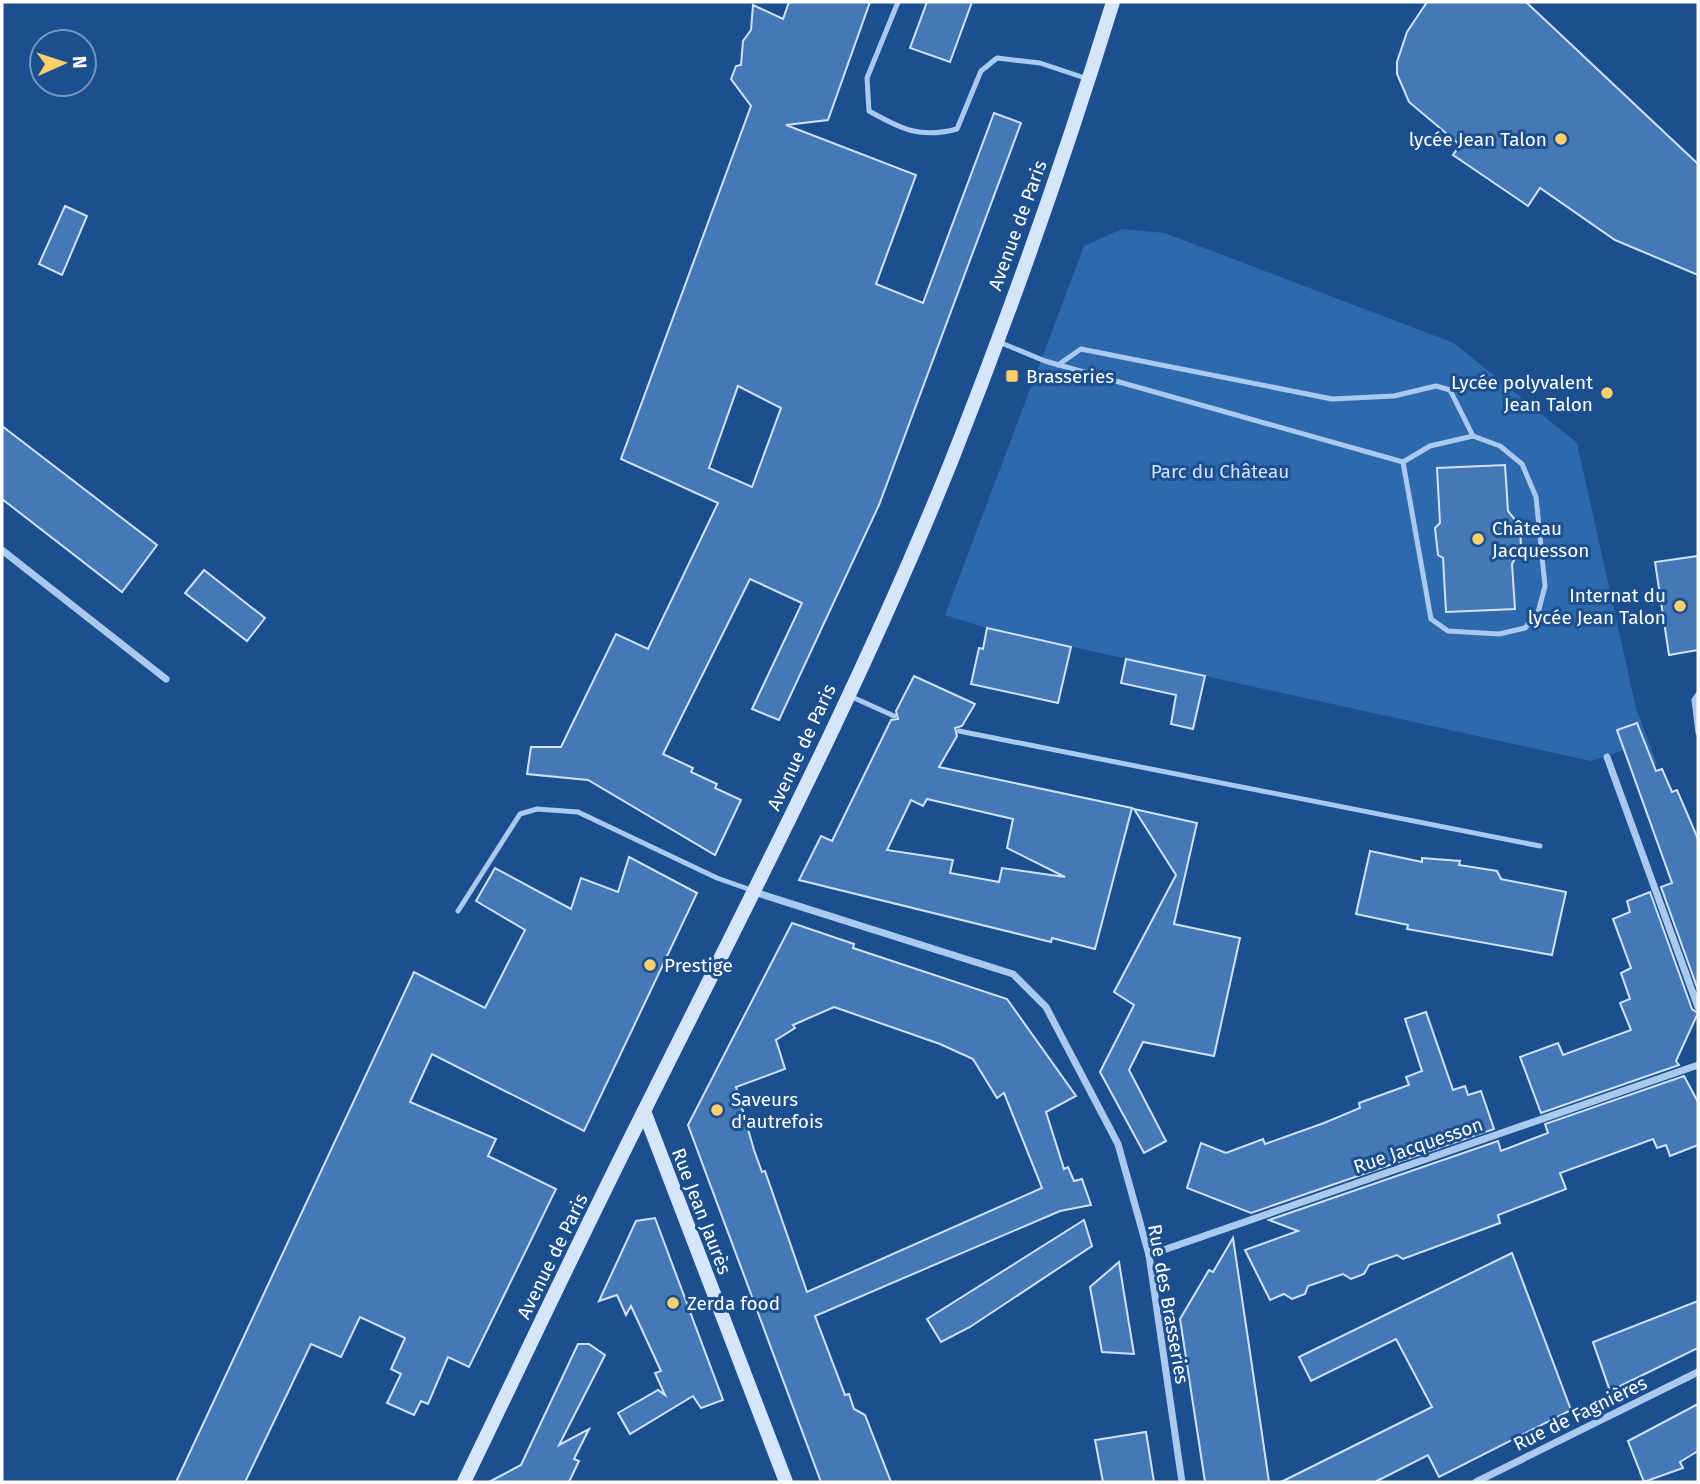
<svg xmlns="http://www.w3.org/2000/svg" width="1700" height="1484" font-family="'Fira Sans',sans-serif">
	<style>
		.green { fill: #2e69ad }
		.building { fill: #4478b7; stroke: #cfe3fa; stroke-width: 2; fill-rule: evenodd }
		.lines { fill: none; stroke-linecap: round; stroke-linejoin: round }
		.service { stroke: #a9c9ee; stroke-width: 5 }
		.minor { stroke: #a9c9ee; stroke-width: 7 }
		.secondary { stroke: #d6e6fa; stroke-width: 14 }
		.poi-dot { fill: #ffd166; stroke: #1b4f8f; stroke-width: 2.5 }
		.labels { text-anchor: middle; stroke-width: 6; stroke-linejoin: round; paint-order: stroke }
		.poi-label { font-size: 19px; fill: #fff; stroke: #1b4f8f; text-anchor: start }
		.street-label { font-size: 19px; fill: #fff; stroke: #1b4f8f }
		.park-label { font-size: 19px; fill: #cfe3fa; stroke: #1b4f8f }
	</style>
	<rect width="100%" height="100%" fill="#1b4f8f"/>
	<path class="green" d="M1122,229l43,4 289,110 123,100 59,265 21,56 -27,-1 -6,-13 -33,11 -604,-133 -42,-13 139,-369z"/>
	<g class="building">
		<path d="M789,2h81l-42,118 -42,5 130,50 -40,109 47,19 71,-190 27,10 -142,382 -100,215 -27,-11 50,-106 -52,-24 -87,175 30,14 -2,4 26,12 -2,4 26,12 -26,55 -127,-75 -61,-6 4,-27h30l55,-113 32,15 70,-146 -97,-44 130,-353 -20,-27 5,-13 5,-1 2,-24 8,-11 2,-25 30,14zM738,386l43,22 -29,79 -43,-19z"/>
		<path d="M927,2h45l-22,60 -40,-14z"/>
		<path d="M1427,2h99l172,162v111l-83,-35 -75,-52 -12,18 -75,-51 7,-10 -51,-43 -12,-28v-12l10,-30z"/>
		<path d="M65,206l22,10 -25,59 -23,-11z"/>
		<path d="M2,426l155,119 -35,47 -120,-93z"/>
		<path d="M1505,465l3,46 12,15 1,21 -9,17 3,45 -69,3 -3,-54 -5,-3 -3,-27 5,-5 -3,-55z"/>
		<path d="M1698,556v94l-29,5 -14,-93z"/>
		<path d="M204,570l61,48 -18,23 -62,-48z"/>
		<path d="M987,628l84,19 -13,56 -87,-19 8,-36 4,1z"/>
		<path d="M1126,659l79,17 -12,53 -22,-5 5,-29 -55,-12z"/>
		<path d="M914,676l61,28 -13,22 -7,2 2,8 -18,31 193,41 -37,141 -43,-11 -1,4 -252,-62 22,-44 11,5 59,-121 7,-1 -2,-8zM927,799l86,20 -6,29 58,29 -63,-9 -3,14 -49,-9 3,-13 -66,-10 24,-50 12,6z"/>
		<path d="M1637,723l19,48 6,-2 10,23 5,-2 21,49v151l-37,-103 11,-4 -55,-153z"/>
		<path d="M1134,809l63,14 -23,101 66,14 -26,118 -71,-14 -14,28 37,71 -22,12 -44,-81 34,-67 -20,-13 62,-117z"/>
		<path d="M1370,851l52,11v-4l38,3 -1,4 38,6 4,8 65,13 -14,63 -145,-26 1,-4 -52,-11z"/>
		<path d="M629,857l68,36 -113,238 -152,-77 -22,48 86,37 -8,17 68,33 -87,178 -21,-10 -20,47 -7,-3 -7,14 -27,-12 14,-29 -10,-5 14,-31 -45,-21 -19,40 -30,-13 -66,138h-69l238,-510 71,36 40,-78 -49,-29 19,-33 76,41 10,-31 37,14z"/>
		<path d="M1650,892l42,117 6,4 -22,48 3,4 -138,48 -21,-56 38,-14 5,12 68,-25 -11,-27 10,-4 -9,-26 10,-5 -18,-49 17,-7 -3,-11z"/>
		<path d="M792,923l62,21 -1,4 154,51 69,97 -30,16 18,57 4,-2 6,14 8,-2 9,26 -31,6 -245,105 30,79 4,-1 5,15 11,6 26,67h-70l-133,-357zM834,1007l106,37 33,15 24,39 7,-5 38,95 -235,104 -42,-121 -3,1 -8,-22 -18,-63 49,-18 -9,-29 19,-12 -2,-3z"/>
		<path d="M1426,1012l27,78 12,-4 3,9 13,-4 13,38 -243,84 -64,-25 14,-45 25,10 37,-14 2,5 59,-21 36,-15 -1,-5 50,-18 -3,-8 16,-6 -17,-52z"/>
		<path d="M1684,1076l14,26v43l-28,11 -4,-11 -9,3 -4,-9 -93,34 6,16 -68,26 2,8 -97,36 -6,-4 -28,10 -5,9 -13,5 -8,-5 -35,12 -3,8 -13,5 -8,-5 -14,6 -25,-50 53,-19 -29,-11 229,-79 3,10 47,-18 -3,-9z"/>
		<path d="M655,1218l68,182 -22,8 -8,-12 -63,38 -12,-21 40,-23 7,5 -10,-22 6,-2 -30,-65 -5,9 -9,-20 -18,6 37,-80z"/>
		<path d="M1084,1220l8,26 -122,81 -29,15 -14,-23z"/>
		<path d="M1233,1238l22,148 14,96h-64l-25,-163 29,-49 4,2z"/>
		<path d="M1512,1253l59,157 -132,67 -11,-22 -53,27h-94l151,-75 -36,-68 -85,42 -12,-24z"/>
		<path d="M1119,1262l10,62 5,30 -32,-2 -12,-65z"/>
		<path d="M1698,1301v47l-88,43 -17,-49z"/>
		<path d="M578,1344h11l16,11 -46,90 30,-16 -15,30 5,2 -10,21h-80l32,-17z"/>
		<path d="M1698,1404v47l-18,11 3,6 -39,14 -16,-41z"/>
		<path d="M1146,1432l8,50h-51l-8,-42z"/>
	</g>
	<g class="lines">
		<g class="service">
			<path d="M898,2l-31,76 2,33c32,18 51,28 88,18l24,-58 16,-13 43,5 48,16"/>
			<path d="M999,342l46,19 358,101 28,157 17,12 51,3 26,-6 13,-15 7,-27 -9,-89 -14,-33 -22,-18 -27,-10 -43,10 -27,16"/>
			<path d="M1058,365l23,-16 251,50 62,-3 42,-10 14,4 23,46"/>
			<path d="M1698,694l-4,6 4,33"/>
			<path d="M850,696l44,20"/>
			<path d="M959,731l581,115"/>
			<path d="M458,911l62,-97 17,-5 41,3 139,66 34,12"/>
		</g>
		<g class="minor">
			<path d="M2,550l164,129"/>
			<path d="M1607,757l91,250"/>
			<path d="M754,892l259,82 33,33 72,137 31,111 33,227"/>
			<path d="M1149,1255l549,-190"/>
			<path d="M1476,1482l222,-110"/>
		</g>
		<g class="secondary">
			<path d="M644,1111l142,371"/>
			<path d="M464,1482c60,-124 119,-250 181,-373 106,-213 217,-426 306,-647 60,-151 114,-305 162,-460"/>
		</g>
	</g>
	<g class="poi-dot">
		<circle cx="1561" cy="139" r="7"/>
		<rect x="1005" y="369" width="14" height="14" rx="3.5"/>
		<circle cx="1607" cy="393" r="7"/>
		<circle cx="1478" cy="539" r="7"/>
		<circle cx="1680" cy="606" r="7"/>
		<circle cx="650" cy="965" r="7"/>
		<circle cx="717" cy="1110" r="7"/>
		<circle cx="673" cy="1303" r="7"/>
	</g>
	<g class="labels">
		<g class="poi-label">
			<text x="1547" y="146" text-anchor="end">lycée Jean Talon</text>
			<text x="1026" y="383">Brasseries</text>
			<text x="1593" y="389" text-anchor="end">Lycée polyvalent<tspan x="1593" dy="22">Jean Talon</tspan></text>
			<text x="1492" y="535">Château<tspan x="1492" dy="22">Jacquesson</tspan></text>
			<text x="1666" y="602" text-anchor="end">Internat du<tspan x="1666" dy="22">lycée Jean Talon</tspan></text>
			<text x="664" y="972">Prestige</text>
			<text x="731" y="1106">Saveurs<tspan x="731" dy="22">d'autrefois</tspan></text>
			<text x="687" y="1310">Zerda food</text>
		</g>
		<g class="street-label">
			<text transform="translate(1017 225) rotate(-70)" y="7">Avenue de Paris</text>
			<text transform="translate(801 747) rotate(-65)" y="7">Avenue de Paris</text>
			<text transform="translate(1418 1145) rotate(-19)" y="7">Rue Jacquesson</text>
			<text transform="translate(702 1211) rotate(69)" y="7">Rue Jean Jaurès</text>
			<text transform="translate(552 1256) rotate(-64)" y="7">Avenue de Paris</text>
			<text transform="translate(1169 1304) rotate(80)" y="7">Rue des Brasseries</text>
			<text transform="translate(1580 1413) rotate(-26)" y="7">Rue de Fagnières</text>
		</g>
		<g class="park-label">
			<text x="1220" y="478">Parc du Château</text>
		</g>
	</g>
	<rect width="1700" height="1484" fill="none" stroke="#ffffff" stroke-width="7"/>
	<g transform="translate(63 63) rotate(87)"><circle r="33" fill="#1b4f8f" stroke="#7695bc" stroke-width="2"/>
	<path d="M0-5L12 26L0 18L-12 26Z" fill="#ffd166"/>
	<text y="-10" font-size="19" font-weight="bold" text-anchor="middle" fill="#ffffff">N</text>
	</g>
</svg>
